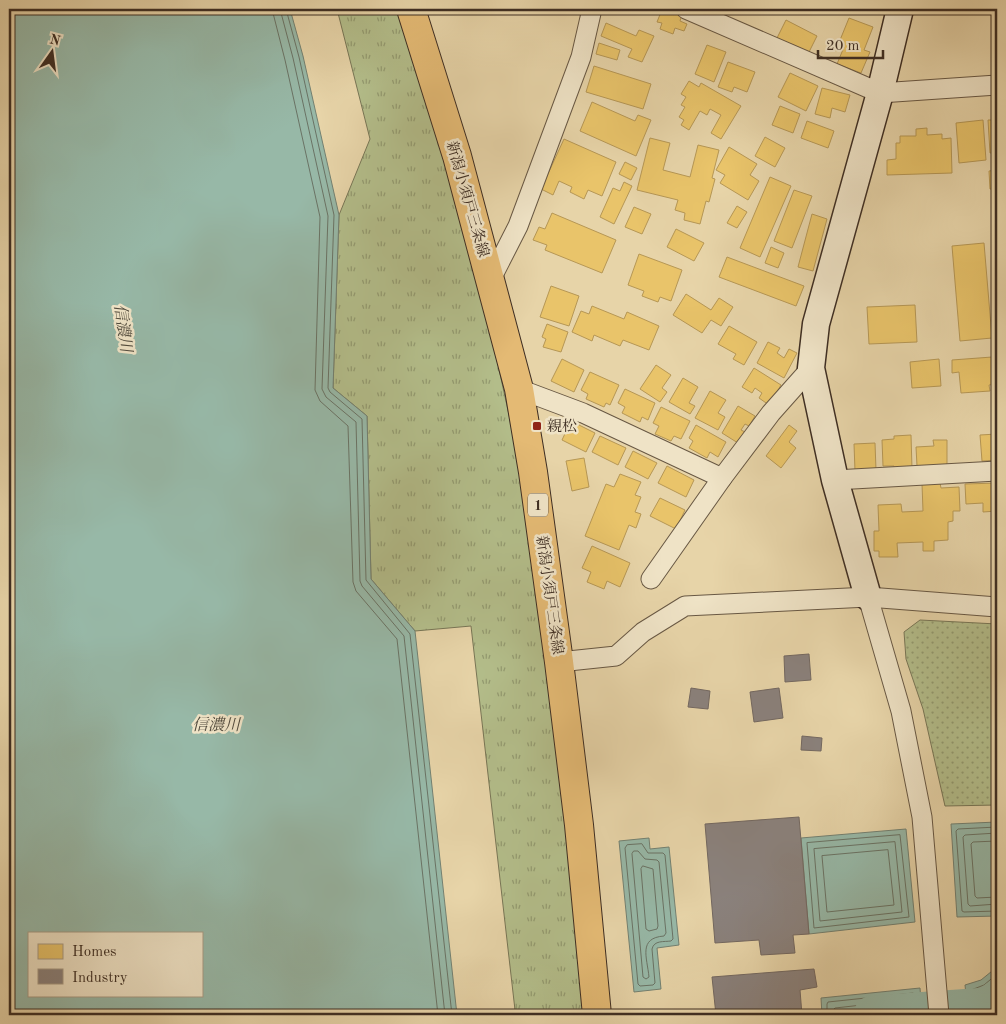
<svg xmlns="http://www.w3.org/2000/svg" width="1006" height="1024" font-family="'Old Standard TT','Noto Serif JP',serif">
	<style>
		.grass { fill: url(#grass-tufts); stroke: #787656 }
		.park { fill: url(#park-dots); stroke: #787656 }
		.water { fill: #97b8a7; stroke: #738172; fill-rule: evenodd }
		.homes { fill: #e9c46a; stroke: #b69755 }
		.industry { fill: #8a817c; stroke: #736861 }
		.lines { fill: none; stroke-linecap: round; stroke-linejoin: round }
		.shore { stroke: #6a7365; stroke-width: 1 }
		.river { stroke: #97b8a7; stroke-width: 39 }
		.street-casing { stroke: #685844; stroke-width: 21 }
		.secondary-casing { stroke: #3e2e23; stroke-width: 29 }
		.primary-casing { stroke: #3e2e23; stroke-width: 30 }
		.street { stroke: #efe3c6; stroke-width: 19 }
		.secondary { stroke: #efe3c6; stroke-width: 26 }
		.primary { stroke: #e4ba74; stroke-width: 28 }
		.poi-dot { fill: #8f2418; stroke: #efe3c6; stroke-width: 2 }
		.labels { text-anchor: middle; stroke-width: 5; stroke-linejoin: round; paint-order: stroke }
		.shield { fill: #efe3c6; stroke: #736454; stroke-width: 1 }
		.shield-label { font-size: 14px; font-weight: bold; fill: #3e2e23 }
		.street-label { font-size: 15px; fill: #3e2e23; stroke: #efe3c6 }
		.poi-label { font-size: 15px; fill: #3e2e23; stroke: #efe3c6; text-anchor: start }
		.water-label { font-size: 16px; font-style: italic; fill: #504a3d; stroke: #efe3c6 }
	</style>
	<defs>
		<pattern id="grass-tufts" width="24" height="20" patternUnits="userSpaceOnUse" patternTransform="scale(1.25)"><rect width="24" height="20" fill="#b3bd8a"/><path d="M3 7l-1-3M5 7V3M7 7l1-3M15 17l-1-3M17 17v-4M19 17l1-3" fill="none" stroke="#939a70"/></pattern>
		<pattern id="park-dots" width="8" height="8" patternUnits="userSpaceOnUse" patternTransform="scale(1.25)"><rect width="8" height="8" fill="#b3bd8a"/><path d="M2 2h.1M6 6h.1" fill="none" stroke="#939a70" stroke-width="1.8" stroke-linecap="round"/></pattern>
	</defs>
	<rect width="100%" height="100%" fill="#e7d4a8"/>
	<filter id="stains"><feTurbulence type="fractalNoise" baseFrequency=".004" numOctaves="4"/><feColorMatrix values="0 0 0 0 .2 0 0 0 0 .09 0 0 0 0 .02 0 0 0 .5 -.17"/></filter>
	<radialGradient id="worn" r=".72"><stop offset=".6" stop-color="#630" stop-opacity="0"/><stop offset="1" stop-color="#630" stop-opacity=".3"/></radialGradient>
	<path class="grass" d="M337,9h67l68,237 53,242 46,359 15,168h-57l-1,-5h-13l-44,-384 -56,5 -44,-52 -4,-163 -34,-28 6,-173 31,-76z"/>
	<path class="park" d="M920,620l77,4v181l-52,1 -22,-97 -17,-50 -2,-27z"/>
	<g class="water">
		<path d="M9,9h281l13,47 36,159 -6,173 34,28 4,163 44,52 42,384h-448zM29,933h172v62h-172z"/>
		<path d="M997,822v94l-40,1 -6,-93z"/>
		<path d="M906,829l9,93 -106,12 -8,-96z"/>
		<path d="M649,838l1,11 19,-2 10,98 -22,3 4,41 -27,3 -15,-151z"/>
		<path d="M997,967v48h-29l-3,-30 16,-5z"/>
		<path d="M920,988l2,27h-100l-1,-17z"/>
	</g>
	<g class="homes">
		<path d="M669,9l13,5 -2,7 7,3 -3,7 -9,-3 -2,6 -13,-5 2,-6 -5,-1 4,-10 6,2z"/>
		<path d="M849,18l24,9 -9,23 6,2 -9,21 -24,-9 7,-17 -6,-2z"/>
		<path d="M786,20l31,16 -10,20 -31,-16z"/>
		<path d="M606,23l30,13 3,-6 15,6 -12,26 -14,-5 4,-8 -31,-13z"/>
		<path d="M599,43l21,7 -3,10 -21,-6z"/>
		<path d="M707,45l19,7 -12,30 -19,-8z"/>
		<path d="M728,62l27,10 -8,20 -13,-5 -2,5 -14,-5z"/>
		<path d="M594,66l57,18 -8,25 -57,-17z"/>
		<path d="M790,73l28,13 -12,25 -28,-14z"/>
		<path d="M689,81l10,6 2,-4 40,23 -20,33 -10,-6 10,-18 -11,-6 -3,6 -7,-4 -11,19 -8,-5 3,-5 -5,-3 6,-10 -4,-2 5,-8 -5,-3z"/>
		<path d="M822,88l28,7 -5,17 -13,-4 -2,10 -15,-4z"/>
		<path d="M592,102l43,19 3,-6 13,5 -15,36 -56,-25z"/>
		<path d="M780,106l20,8 -7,19 -21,-8z"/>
		<path d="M983,120l3,40 -27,3 -3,-40z"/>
		<path d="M988,120h9v32l-7,1z"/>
		<path d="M807,121l27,10 -6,17 -27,-10z"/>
		<path d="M927,128v7l15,-1v5l9,-1 1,35 -65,2v-15l9,-1v-16h4v-7h16v-7z"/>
		<path d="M765,137l20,11 -10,19 -20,-11z"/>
		<path d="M650,138l20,5 -7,27 27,7 8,-32 21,5 -7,28 3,1 -6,23 -3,-1 -6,23 -16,-4 1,-7 -10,-3 3,-10 -41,-10z"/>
		<path d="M564,139l52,23 -14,34 -14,-6 -4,9 -14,-7 2,-5 -13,-6 -6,14 -12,-6z"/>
		<path d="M729,147l28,17 -7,11 9,6 -11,19 -28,-17 5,-8 -9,-5z"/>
		<path d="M625,162l12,6 -6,12 -12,-6z"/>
		<path d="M997,170v19h-7l-1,-18z"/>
		<path d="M770,177l21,9 -31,71 -20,-9z"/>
		<path d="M624,182l8,4 -18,38 -14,-7 13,-29 7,3z"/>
		<path d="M794,190l18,6 -20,52 -18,-7z"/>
		<path d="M737,206l10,6 -10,16 -10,-5z"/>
		<path d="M634,207l17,7 -9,20 -17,-7z"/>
		<path d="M552,213l64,27 -14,33 -57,-23 2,-5 -14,-5 6,-13 6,2z"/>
		<path d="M812,214l15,5 -14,52 -15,-4z"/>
		<path d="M676,229l28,14 -10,18 -27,-14z"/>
		<path d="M984,243l8,95 -32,3 -8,-95z"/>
		<path d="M771,247l13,6 -6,15 -13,-5z"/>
		<path d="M639,254l43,16 -11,31 -11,-4 -2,5 -16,-6 2,-5 -16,-6z"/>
		<path d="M727,257l77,29 -8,20 -77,-29z"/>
		<path d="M551,286l28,10 -10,30 -29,-9z"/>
		<path d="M686,294l25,16 8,-12 14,9 -12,19 -10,-6 -9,13 -29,-18z"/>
		<path d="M915,305l2,37 -48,2 -2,-37z"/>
		<path d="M592,306l32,13 3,-7 32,14 -10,24 -26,-10 -3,6 -26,-11 -2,6 -20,-9 9,-21 8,3z"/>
		<path d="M547,324l21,8 -7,20 -18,-5 3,-8 -4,-2z"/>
		<path d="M729,326l28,16 -13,23 -11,-6 3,-5 -18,-10z"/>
		<path d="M768,342l12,6 -3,5 7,5 5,-9 8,4 -13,25 -27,-15z"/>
		<path d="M992,357l1,6h4v21l-8,1 1,6 -29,2 -2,-21 -7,1v-13z"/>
		<path d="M562,359l22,11 -10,22 -23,-11z"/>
		<path d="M939,359l2,27 -29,2 -2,-26z"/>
		<path d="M656,365l15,10 -9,13 5,4 -7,10 -20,-13z"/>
		<path d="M754,368l27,17 -12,20 -10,-7 3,-5 -7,-5 -3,5 -10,-6z"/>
		<path d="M590,372l29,13 -9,20 -4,-2 -2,4 -18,-8 2,-5 -7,-4z"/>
		<path d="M683,378l15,9 -9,16 6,3 -5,8 -21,-12z"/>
		<path d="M625,389l30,14 -7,17 -6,-3 -2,5 -18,-9 3,-6 -7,-4z"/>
		<path d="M710,391l16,9 -8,13 7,4 -7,13 -23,-12z"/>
		<path d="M738,406l17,10 -6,10 -4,-2 -4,6 4,2 -7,11 -16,-10z"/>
		<path d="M661,407l29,14 -9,18 -7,-3 -3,5 -16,-7 4,-8 -6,-3z"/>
		<path d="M571,421l24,12 -9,19 -24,-12z"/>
		<path d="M696,425l30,17 -8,15 -8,-5 -3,6 -18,-10 4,-7 -4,-3z"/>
		<path d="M789,425l8,6 -8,11 7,6 -15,20 -15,-12z"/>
		<path d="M997,434v26l-15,1 -2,-26z"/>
		<path d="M911,435l1,34h-18v-3h-11l-1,-26 12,-1v-3z"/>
		<path d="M600,436l26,12 -8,17 -26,-13z"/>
		<path d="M933,440h14v26h-30l-1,-19 18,-1z"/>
		<path d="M875,443l1,27 -21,1 -1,-27z"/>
		<path d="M633,451l24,12 -9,16 -23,-12z"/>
		<path d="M584,458l5,29 -17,4 -6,-30z"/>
		<path d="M667,466l27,14 -8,17 -28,-14z"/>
		<path d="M620,474l21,8 -6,13 6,2 -6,15 6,2 -5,14 -7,-3 -10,25 -34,-14 21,-52 8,3z"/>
		<path d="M940,483l1,5 18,-1 1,24h-7v10l-5,1v18l-14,1v10h-11v-9l-26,1 1,14h-19v-6h-5v-20h5l-1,-26 23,-1 1,8 21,-1 -1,-27z"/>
		<path d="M997,483v28l-14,1v-9l-17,1 -1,-20z"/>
		<path d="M660,498l25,12 -9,19 -26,-13z"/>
		<path d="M592,546l38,17 -10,24 -13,-6 -3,8 -17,-7 4,-10 -9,-4z"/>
	</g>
	<g class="industry">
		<path d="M809,654l2,26 -26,2 -1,-26z"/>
		<path d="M691,688l19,3 -2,18 -20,-2z"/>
		<path d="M779,688l4,30 -29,4 -4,-30z"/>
		<path d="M802,736l20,2 -1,13 -20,-1z"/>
		<path d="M799,817l10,117 -16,1 2,18 -34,2 -2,-15 -44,3 -10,-119z"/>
		<path d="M814,969l3,18 -17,3 2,25h-86l-4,-38z"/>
	</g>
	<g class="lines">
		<g class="shore">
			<path d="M272,9l13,51 35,157 -5,173 5,11 28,25 5,156 3,9 41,48 41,376"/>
			<path d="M280,9l13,49 35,158 -6,173 4,8 30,25 4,159 2,5 42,50 41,379"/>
			<path d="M286,9l13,48 35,158 -6,173 2,4 32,27 4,161 44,54 42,381"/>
			<path d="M997,827l-39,2 -2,2 6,80 2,1 33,-1"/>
			<path d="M997,833l-32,2 -2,2 5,67 2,2 27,-2"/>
			<path d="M900,835l9,82 -95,11 -7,-85z"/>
			<path d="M997,841l-24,1 -2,2 4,52 2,2 20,-1"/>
			<path d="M895,842l7,70 -82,9 -6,-72z"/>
			<path d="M642,844l6,9h15l2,2 8,84 -2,2c-7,1 -17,-1 -19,8l3,34 -2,2 -13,1 -2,-2 -13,-136 2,-3z"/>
			<path d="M888,850l6,55 -67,7 -5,-56z"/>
			<path d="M634,851h4l7,8 12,1 2,2 7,71 -2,3c-26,2 -17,21 -15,41l-3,2 -3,-2 -11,-123z"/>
			<path d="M643,866l10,3 5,57 -1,3 -8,2 -3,-2 -5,-60z"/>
			<path d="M827,1015v-11l1,-2 85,-9 3,2 1,20"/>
			<path d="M833,1015v-5l2,-2 72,-8 3,2 1,13"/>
			<path d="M841,1015l60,-6 2,1v5"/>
			<path d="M973,1015l-2,-25 13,-5 13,-11"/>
		</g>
		<path class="river" d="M873,1015l114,-8 10,-7"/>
		<defs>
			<g id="street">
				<path d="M686,9l194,84 117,-8"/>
				<path d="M491,279l27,-53 63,-169 11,-48"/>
				<path d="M519,389l64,24 139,65"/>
				<path d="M835,480l162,-9"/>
				<path d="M651,579l71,-101 49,-65 40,-45"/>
				<path d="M868,597l33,114 21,106 17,198"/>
				<path d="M559,662l57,-6 27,-24 42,-26 183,-9 129,10"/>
			</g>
			<path id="secondary" d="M868,597l-33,-117 -24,-112 5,-44 64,-231 20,-84"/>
			<path id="primary" d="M411,9l46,147 62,233 14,83 26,190 20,163 18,190"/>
		</defs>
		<use href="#street" class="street-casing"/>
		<use href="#secondary" class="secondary-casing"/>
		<use href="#primary" class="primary-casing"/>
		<use href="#street" class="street"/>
		<use href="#secondary" class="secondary"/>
		<use href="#primary" class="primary"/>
	</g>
	<rect class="poi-dot" x="532" y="421" width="10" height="10" rx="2.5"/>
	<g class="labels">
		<rect class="shield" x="528" y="493.5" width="20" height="23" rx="4"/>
		<g class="shield-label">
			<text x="538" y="510">1</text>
		</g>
		<g class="street-label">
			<text transform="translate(468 199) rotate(74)" y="5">新潟小須戸三条線</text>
			<text transform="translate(550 595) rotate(82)" y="5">新潟小須戸三条線</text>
		</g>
		<g class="poi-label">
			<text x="547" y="431">親松</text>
		</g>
		<g class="water-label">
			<text transform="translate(124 328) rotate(82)" y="6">信濃川</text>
			<text x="216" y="730">信濃川</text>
		</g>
	</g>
	<rect width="1006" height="1024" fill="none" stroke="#e7d4a8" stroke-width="30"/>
	<rect x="10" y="10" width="986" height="1004" fill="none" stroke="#3e2e23" stroke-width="2.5"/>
	<rect x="15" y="15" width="976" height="994" fill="none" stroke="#3e2e23"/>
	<rect x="28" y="932" width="175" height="65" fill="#efe3c6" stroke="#a89b85"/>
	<rect x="38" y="944" width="25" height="15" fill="#e9c46a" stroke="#a89b85"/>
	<text x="72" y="956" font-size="15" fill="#3e2e23">Homes</text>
	<rect x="38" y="969" width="25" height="15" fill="#8a817c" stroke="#a89b85"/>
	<text x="72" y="982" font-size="15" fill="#3e2e23">Industry</text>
	<g transform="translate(52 52) rotate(14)" stroke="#efe3c6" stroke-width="4" paint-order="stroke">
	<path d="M0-4L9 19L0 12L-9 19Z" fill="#3e2e23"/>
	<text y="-8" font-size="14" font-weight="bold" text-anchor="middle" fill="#3e2e23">N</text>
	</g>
	<path d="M818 50v8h65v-8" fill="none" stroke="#3e2e23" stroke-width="2.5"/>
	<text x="826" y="50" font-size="15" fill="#3e2e23" stroke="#efe3c6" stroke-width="4" paint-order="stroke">20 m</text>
	<rect width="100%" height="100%" filter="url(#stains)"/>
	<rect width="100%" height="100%" fill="url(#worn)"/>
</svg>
